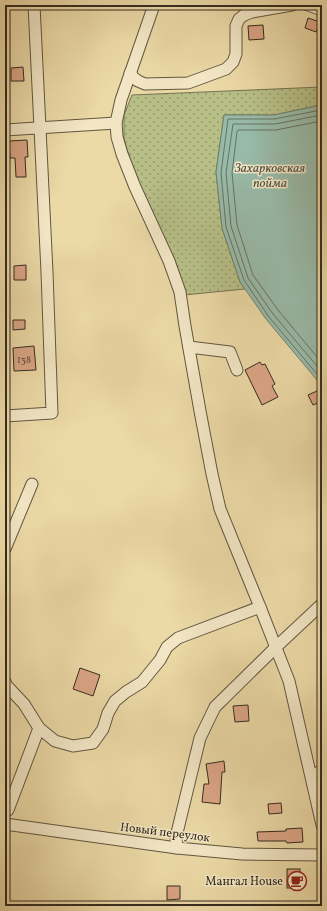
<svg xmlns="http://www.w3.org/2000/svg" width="327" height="911" font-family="Vollkorn,serif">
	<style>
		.green { fill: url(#green-dots); stroke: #767553 }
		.water { fill: #98baa8; stroke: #708171 }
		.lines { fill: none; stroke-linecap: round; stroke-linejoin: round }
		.shore { stroke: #667264; stroke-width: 1 }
		.building { fill: #dba586; stroke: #342b1f }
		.minor-casing { stroke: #625641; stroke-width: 13 }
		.minor { stroke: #f2e6c5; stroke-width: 11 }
		.labels { text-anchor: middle; stroke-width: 3; stroke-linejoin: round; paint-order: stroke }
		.number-label { font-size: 10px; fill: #5e4a39 }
		.street-label { font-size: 12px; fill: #342b1f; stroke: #f2e6c5 }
		.poi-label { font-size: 12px; fill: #342b1f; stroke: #f2e6c5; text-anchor: end }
		.water-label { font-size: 13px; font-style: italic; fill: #4d4f41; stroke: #f2e6c5 }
	</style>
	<defs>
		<pattern id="green-dots" width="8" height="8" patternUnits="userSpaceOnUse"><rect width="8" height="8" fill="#b7bf87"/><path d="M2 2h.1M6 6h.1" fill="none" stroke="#969b6e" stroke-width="1.8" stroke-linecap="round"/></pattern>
	</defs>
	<rect width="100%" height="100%" fill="#ebd9a6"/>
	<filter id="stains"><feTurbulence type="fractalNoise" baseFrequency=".005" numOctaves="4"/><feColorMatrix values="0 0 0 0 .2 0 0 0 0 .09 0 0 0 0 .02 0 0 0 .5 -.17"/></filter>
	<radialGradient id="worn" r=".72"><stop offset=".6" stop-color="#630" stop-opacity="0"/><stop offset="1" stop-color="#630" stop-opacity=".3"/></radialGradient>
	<path class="green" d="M322,87v20l-6,-1 -42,9h-50l-8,57 6,56 18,54 5,7 -61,6 -48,-115 -12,-41v-24l8,-20z"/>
	<path class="water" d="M316,106l6,1v279l-56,-67 -26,-37 -18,-54 -6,-56 8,-57h50z"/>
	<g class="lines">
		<g class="shore">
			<path d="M322,111h-6l-42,8h-46l-7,54 5,54 18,53 25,37 53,63"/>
			<path d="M322,116h-6l-41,8h-42l-7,49 5,53 17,52 25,36 49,58"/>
			<path d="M322,122h-6l-40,8h-38l-1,2 -5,41 5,52 16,50 25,35 44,53"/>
		</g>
	</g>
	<g class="building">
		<path d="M308,18l12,4 -4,10 -11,-4z"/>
		<path d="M263,25l1,14 -15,1 -1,-14z"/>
		<path d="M23,67l1,14h-13v-13z"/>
		<path d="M27,140l1,17h-3l1,20h-10l-1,-19h-5l-1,-17z"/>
		<path d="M26,265v15h-12v-14z"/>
		<path d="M13,320h12v9l-12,1z"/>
		<path d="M34,346l2,24 -22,1 -1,-23z"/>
		<path d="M260,362l2,3 3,-1 10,20 -3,2 6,11 -16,8 -17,-35z"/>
		<path d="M317,391l5,10 -9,4 -5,-10z"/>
		<path d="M80,668l20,7 -7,21 -20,-7z"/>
		<path d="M248,705l1,16 -14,1 -2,-16z"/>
		<path d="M224,761l1,11h-3l-2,32 -18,-2 2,-18h5l-3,-20z"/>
		<path d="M281,803l1,10 -13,1 -1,-10z"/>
		<path d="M302,828l1,14 -16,1 -1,-2h-28l-1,-9 29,-1v-2z"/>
		<rect x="287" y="869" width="13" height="19"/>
		<path d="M167,886h13v13l-13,1z"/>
	</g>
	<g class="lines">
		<defs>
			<g id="minor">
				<path d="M154,5l-33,95 -5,23 1,14 5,17 13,33 34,74 11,31 5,34 15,85 12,63 8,35 40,98 29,74 33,144"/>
				<path d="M308,5l14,5"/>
				<path d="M130,73l4,5 4,3 7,3 43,-1 38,-14 7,-7 3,-8v-28l3,-7 5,-4 8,-3 40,-7"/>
				<path d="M5,130l111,-7"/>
				<path d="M189,347l41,5 7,18"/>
				<path d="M5,416l47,-3 -5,-141 -13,-267"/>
				<path d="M5,549l27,-65"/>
				<path d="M5,682l2,4 17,18 15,24"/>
				<path d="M319,772l3,-1"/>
				<path d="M5,811l3,-1 31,-82 16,13 18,5 20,-3 10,-14 5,-16 7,-12 11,-9 16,-10 18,-22 7,-13 11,-9 82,-31"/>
				<path d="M5,824l172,24 65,6 80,1"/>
				<path d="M177,848l-1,-11 24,-99 15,-31 61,-60 46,-43"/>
			</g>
		</defs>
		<use href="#minor" class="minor-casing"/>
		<use href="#minor" class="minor"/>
	</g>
	<defs>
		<symbol id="cafe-ring" viewBox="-11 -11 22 22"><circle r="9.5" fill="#f2e6c5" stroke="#8f2418" stroke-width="1.5"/><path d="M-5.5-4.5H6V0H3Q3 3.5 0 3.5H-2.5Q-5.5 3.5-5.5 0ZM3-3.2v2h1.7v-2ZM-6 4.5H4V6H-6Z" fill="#8f2418"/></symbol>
	</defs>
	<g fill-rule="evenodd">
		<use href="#cafe-ring" x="286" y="870" width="22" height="22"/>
	</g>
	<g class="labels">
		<g class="number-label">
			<text x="24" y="363">138</text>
		</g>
		<g class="street-label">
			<text transform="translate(165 832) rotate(7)" y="4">Новый переулок</text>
		</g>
		<g class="poi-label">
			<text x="283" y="885">Мангал House</text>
		</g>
		<g class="water-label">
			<text x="270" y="172">Захарковская<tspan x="270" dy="15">пойма</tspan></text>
		</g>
	</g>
	<rect width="327" height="911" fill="none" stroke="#ebd9a6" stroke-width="20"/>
	<rect x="6" y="6" width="315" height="899" fill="none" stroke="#342b1f" stroke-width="2"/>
	<rect x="10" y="10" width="307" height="891" fill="none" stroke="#342b1f"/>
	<rect width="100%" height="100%" filter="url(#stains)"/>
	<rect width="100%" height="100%" fill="url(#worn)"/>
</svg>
